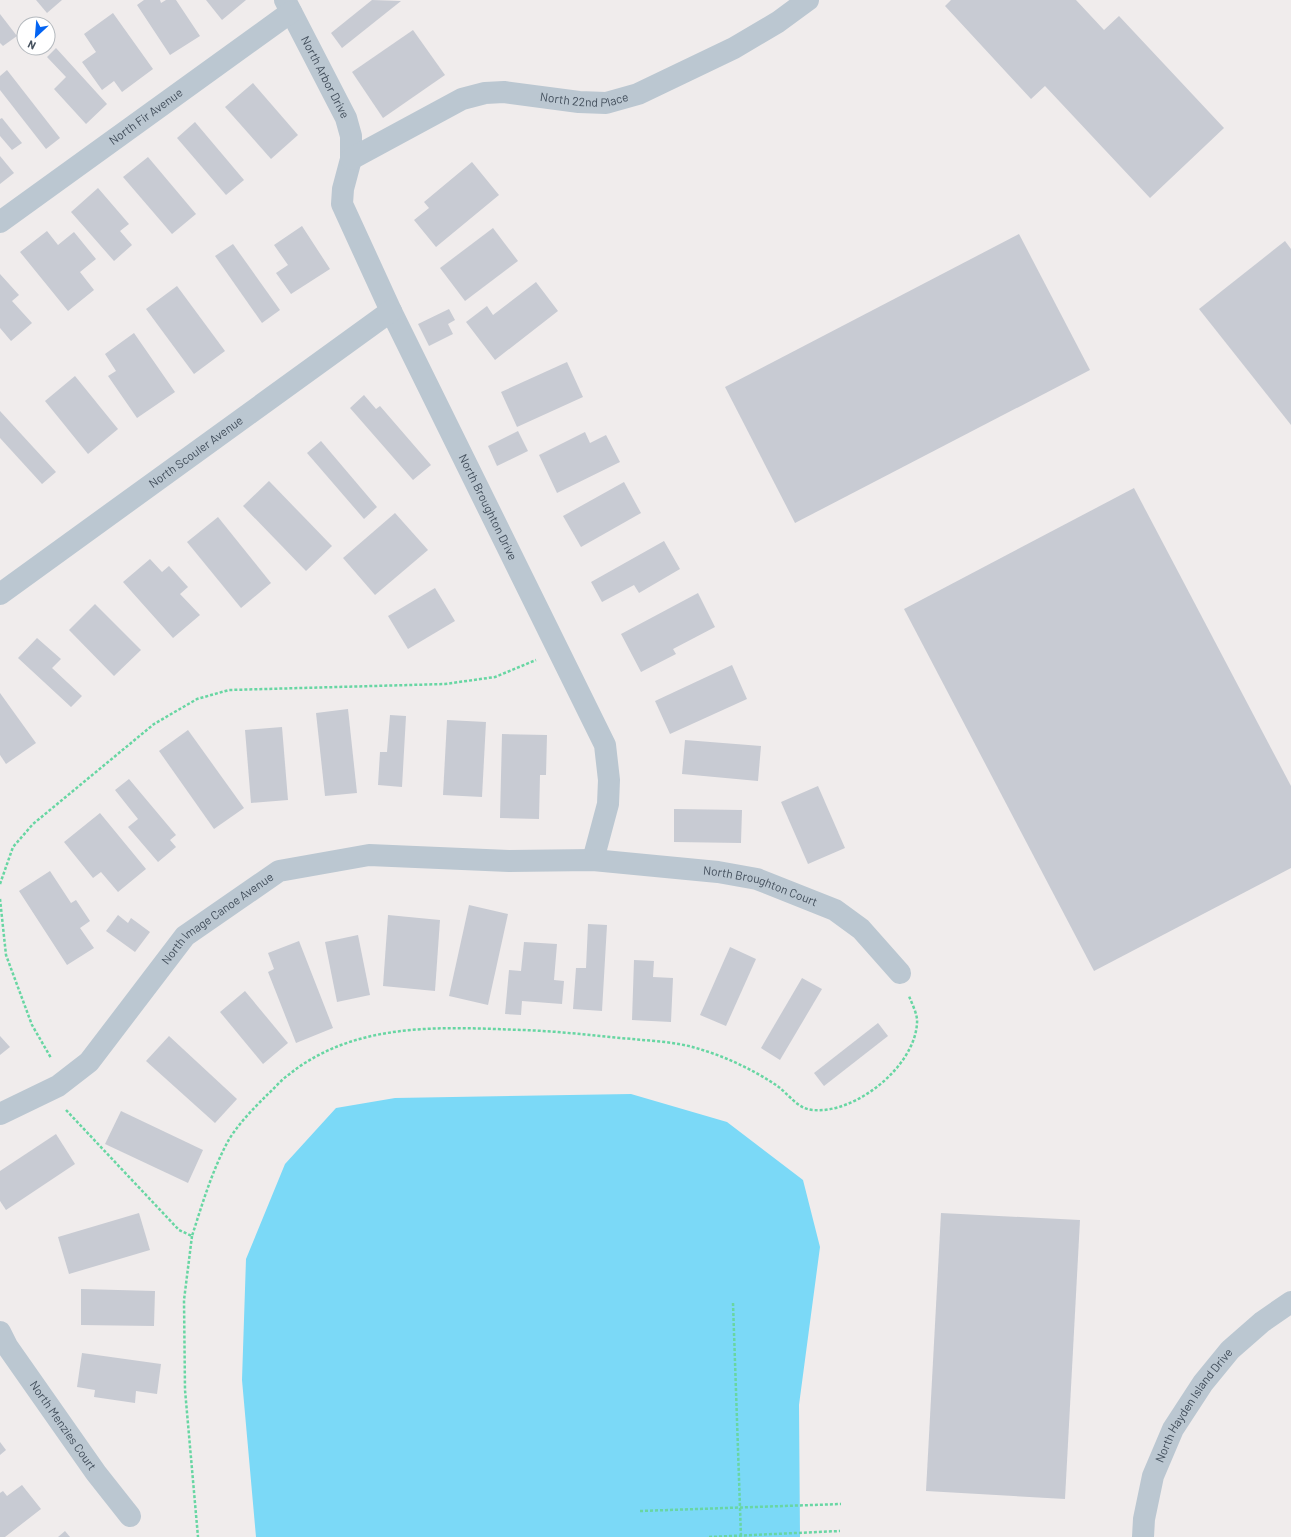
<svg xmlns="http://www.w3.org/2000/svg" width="1291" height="1537" font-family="Barlow,sans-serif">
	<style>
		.water { fill: #7bd9f7 }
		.building { fill: #c8cbd3 }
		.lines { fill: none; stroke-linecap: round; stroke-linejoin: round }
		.path { stroke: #68d6a3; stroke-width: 2.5; stroke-dasharray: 3 2; stroke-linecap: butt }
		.minor { stroke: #bbc7d1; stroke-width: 22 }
		.labels { text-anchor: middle; stroke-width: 4; stroke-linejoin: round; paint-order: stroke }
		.street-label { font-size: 12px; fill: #434f5c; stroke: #fff }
	</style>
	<rect width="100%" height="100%" fill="#f0ecec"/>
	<path class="water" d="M631,1094l96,28 76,58 17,67 -21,158 1,132h-544l-14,-157 4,-121 39,-95 51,-56 59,-10z"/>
	<g class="building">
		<path d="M36,0h26l-15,13z"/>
		<path d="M144,0h16l1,3 5,-3h10l24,36 -30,19 -33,-50z"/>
		<path d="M206,0h40l-24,20z"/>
		<path d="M372,0l29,1 -59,47 -11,-15z"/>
		<path d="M951,0h125l28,30 15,-14 105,112 -74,70 -105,-112 -14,13 -86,-93z"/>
		<path d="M113,13l40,56 -31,23 -8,-11 -12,9 -20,-28 14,-10 -12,-18z"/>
		<path d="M0,14l17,22 -14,10 -3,-3z"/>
		<path d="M413,30l32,45 -62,43 -31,-46z"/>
		<path d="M56,48l51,56 -21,20 -32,-35 12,-12 -19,-20z"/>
		<path d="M7,70l53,68 -14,11 -46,-59v-14z"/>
		<path d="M253,83l45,52 -27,24 -46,-52z"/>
		<path d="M2,118l20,25 -10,7 -12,-14v-17z"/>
		<path d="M195,122l49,58 -18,15 -49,-57z"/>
		<path d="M0,156l14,17 -14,11z"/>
		<path d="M148,157l48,57 -24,20 -49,-57z"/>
		<path d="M472,162l27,33 -63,52 -22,-27 15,-12 -5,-6z"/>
		<path d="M98,188l31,36 -9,7 12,14 -18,16 -43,-49z"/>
		<path d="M302,226l28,43 -39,25 -15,-21 12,-8 -14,-20z"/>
		<path d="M493,228l25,33 -53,40 -25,-33z"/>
		<path d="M47,231l11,14 16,-13 22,27 -16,13 14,18 -26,21 -48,-59z"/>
		<path d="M1019,234l71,136 -295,153 -70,-136z"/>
		<path d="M1285,241l6,8v176l-92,-116z"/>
		<path d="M233,244l47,66 -18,13 -47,-67z"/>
		<path d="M0,274l19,21 -7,6 20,22 -21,18 -11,-13z"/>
		<path d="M536,282l22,29 -63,49 -29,-38 21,-16 6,9z"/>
		<path d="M177,286l48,65 -31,23 -48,-65z"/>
		<path d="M449,309l6,11 -7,4 5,10 -24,12 -11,-22z"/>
		<path d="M134,333l41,59 -38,26 -29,-42 8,-5 -11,-17z"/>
		<path d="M567,362l16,35 -66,30 -16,-35z"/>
		<path d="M75,376l43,53 -30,25 -43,-53z"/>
		<path d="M364,395l12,14 4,-3 51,59 -18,15 -63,-72z"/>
		<path d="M0,411l56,61 -14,12 -42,-46z"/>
		<path d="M518,431l10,20 -31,15 -9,-20z"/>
		<path d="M585,432l5,11 16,-8 14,27 -63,31 -18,-38z"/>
		<path d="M321,441l56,66 -13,12 -57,-66z"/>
		<path d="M269,481l63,65 -26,25 -63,-65z"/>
		<path d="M624,482l17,31 -60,34 -18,-31z"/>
		<path d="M1134,488l157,298v82l-197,103 -190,-362z"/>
		<path d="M395,513l33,37 -53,45 -32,-37z"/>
		<path d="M218,517l53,66 -30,25 -54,-66z"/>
		<path d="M664,541l16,28 -41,24 -5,-8 -32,17 -11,-20z"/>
		<path d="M150,559l12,13 7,-6 19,21 -8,7 20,21 -27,23 -50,-56z"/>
		<path d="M435,588l20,33 -47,28 -20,-33z"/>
		<path d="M698,593l17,34 -42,22 3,5 -35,18 -20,-38z"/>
		<path d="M95,604l46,46 -27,26 -45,-46z"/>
		<path d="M37,638l24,21 -9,9 30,28 -11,11 -53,-49z"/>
		<path d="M732,665l15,34 -77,35 -15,-33z"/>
		<path d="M0,693l36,50 -30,21 -6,-9z"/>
		<path d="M348,709l9,84 -32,3 -9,-83z"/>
		<path d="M390,715l16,1 -4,71 -24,-2 2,-33h7z"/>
		<path d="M447,720l39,2 -4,75 -39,-2z"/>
		<path d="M282,727l6,73 -37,3 -6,-73z"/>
		<path d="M188,730l56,78 -30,21 -55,-78z"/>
		<path d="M502,734l45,1 -1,40h-6l-1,44 -39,-1z"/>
		<path d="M685,740l76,6 -3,35 -76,-7z"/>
		<path d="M129,779l47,56 -6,5 6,7 -18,15 -30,-35 10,-8 -23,-29z"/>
		<path d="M818,786l27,62 -37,16 -27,-62z"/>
		<path d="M674,809l68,1 -1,33 -67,-1z"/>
		<path d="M100,813l46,56 -28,23 -17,-20 -8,6 -29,-36z"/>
		<path d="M50,871l21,32 5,-3 14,21 -10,7 14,20 -27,17 -48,-74z"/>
		<path d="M469,905l39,9 -20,91 -39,-9z"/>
		<path d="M118,915l10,8 3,-5 19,14 -15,20 -29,-21z"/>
		<path d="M388,915l52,5 -5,71 -52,-5z"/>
		<path d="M588,924l19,1 -5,86 -29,-2 3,-41h10z"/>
		<path d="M358,935l12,60 -33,7 -12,-60z"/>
		<path d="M299,941l34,87 -37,15 -28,-71 6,-3 -6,-16z"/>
		<path d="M524,942l33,2 -3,36 10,1 -2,23 -40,-3 -1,14 -16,-1 4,-44 12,1z"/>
		<path d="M730,947l26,12 -30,67 -26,-11z"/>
		<path d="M634,960l20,1 -1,16 20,1 -2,44 -39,-2z"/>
		<path d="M802,978l20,11 -42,71 -19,-12z"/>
		<path d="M245,991l43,52 -25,21 -43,-52z"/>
		<path d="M878,1023l10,13 -64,50 -10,-13z"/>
		<path d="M0,1036l10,11 -10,8z"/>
		<path d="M169,1036l68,63 -22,24 -69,-62z"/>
		<path d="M121,1111l82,39 -15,33 -83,-39z"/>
		<path d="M56,1134l19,30 -69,46 -6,-9v-30z"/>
		<path d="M139,1213l11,37 -81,24 -11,-37z"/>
		<path d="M941,1213l139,7 -15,279 -139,-8z"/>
		<path d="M81,1289l74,2 -1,35 -73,-1z"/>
		<path d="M82,1353l79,11 -4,30 -21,-3 -1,12 -41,-6 1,-7 -18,-3z"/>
		<path d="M0,1442l6,8 -6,5z"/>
		<path d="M22,1485l19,24 -36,28h-5v-44l3,-2 4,5z"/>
		<path d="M65,1531l5,6h-12z"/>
	</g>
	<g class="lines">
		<g class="path">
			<path d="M0,884l13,-37 20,-23 121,-100 43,-25 32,-9 216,-6 50,-7 41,-17"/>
			<path d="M0,899l6,56 26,70 19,33"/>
			<path d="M66,1110l113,120 13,6c10,-31 19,-62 34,-91 9,-18 27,-36 41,-50 7,-6 13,-14 20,-19 67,-55 154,-49 235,-46 37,1 73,6 110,9 21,2 44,3 64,9 28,8 56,21 80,37 12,8 21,24 37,25 43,4 102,-44 104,-87 1,-8 -5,-19 -8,-27"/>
			<path d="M192,1236l-8,64 1,90 13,147"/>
			<path d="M733,1303l8,234"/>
			<path d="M640,1511l201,-7"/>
			<path d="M709,1537l131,-6"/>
		</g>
		<g class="minor">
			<path id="s1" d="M285,0l61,118 5,18v23l-8,30 -1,15 49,107 214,434 4,35 -1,24 -15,56"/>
			<path id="s2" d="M351,159l111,-60 23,-6 19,-1 75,10 27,1 32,-9 96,-46 44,-26 30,-22"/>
			<path id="s3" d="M0,222l291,-210"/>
			<path id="s4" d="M0,594l391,-283"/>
			<path id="s5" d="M0,1114l58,-28 31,-24 96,-126 94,-65 90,-16 140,6 84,-1 125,12 39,7 78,31 26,19 39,44"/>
			<path id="s6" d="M0,1332l7,14 89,127 34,43"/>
			<path id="s7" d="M1143,1537l1,-18 9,-43 20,-47 30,-46 27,-33 32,-28 29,-20"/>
		</g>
	</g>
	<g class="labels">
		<g class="street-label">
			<text dy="4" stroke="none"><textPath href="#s1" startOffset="87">North Arbor Drive</textPath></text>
			<text dy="4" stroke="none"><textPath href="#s2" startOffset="250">North 22nd Place</textPath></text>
			<text dy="4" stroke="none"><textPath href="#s3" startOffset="180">North Fir Avenue</textPath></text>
			<text dy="4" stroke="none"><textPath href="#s4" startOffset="242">North Scouler Avenue</textPath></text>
			<text dy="4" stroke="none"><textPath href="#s1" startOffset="557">North Broughton Drive</textPath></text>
			<text dy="4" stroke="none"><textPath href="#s5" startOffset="862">North Broughton Court</textPath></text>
			<text dy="4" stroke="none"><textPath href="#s5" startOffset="298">North Image Canoe Avenue</textPath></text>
			<text dy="4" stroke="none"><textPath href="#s7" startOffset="144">North Hayden Island Drive</textPath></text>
			<text dy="4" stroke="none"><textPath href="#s6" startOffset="113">North Menzies Court</textPath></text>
		</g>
	</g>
	<g transform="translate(36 36) rotate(206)"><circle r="19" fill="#ffffff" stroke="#b4b9be"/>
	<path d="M0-3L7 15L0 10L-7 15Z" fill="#0364f3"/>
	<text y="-6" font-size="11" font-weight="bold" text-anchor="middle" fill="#434f5c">N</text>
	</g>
</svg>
